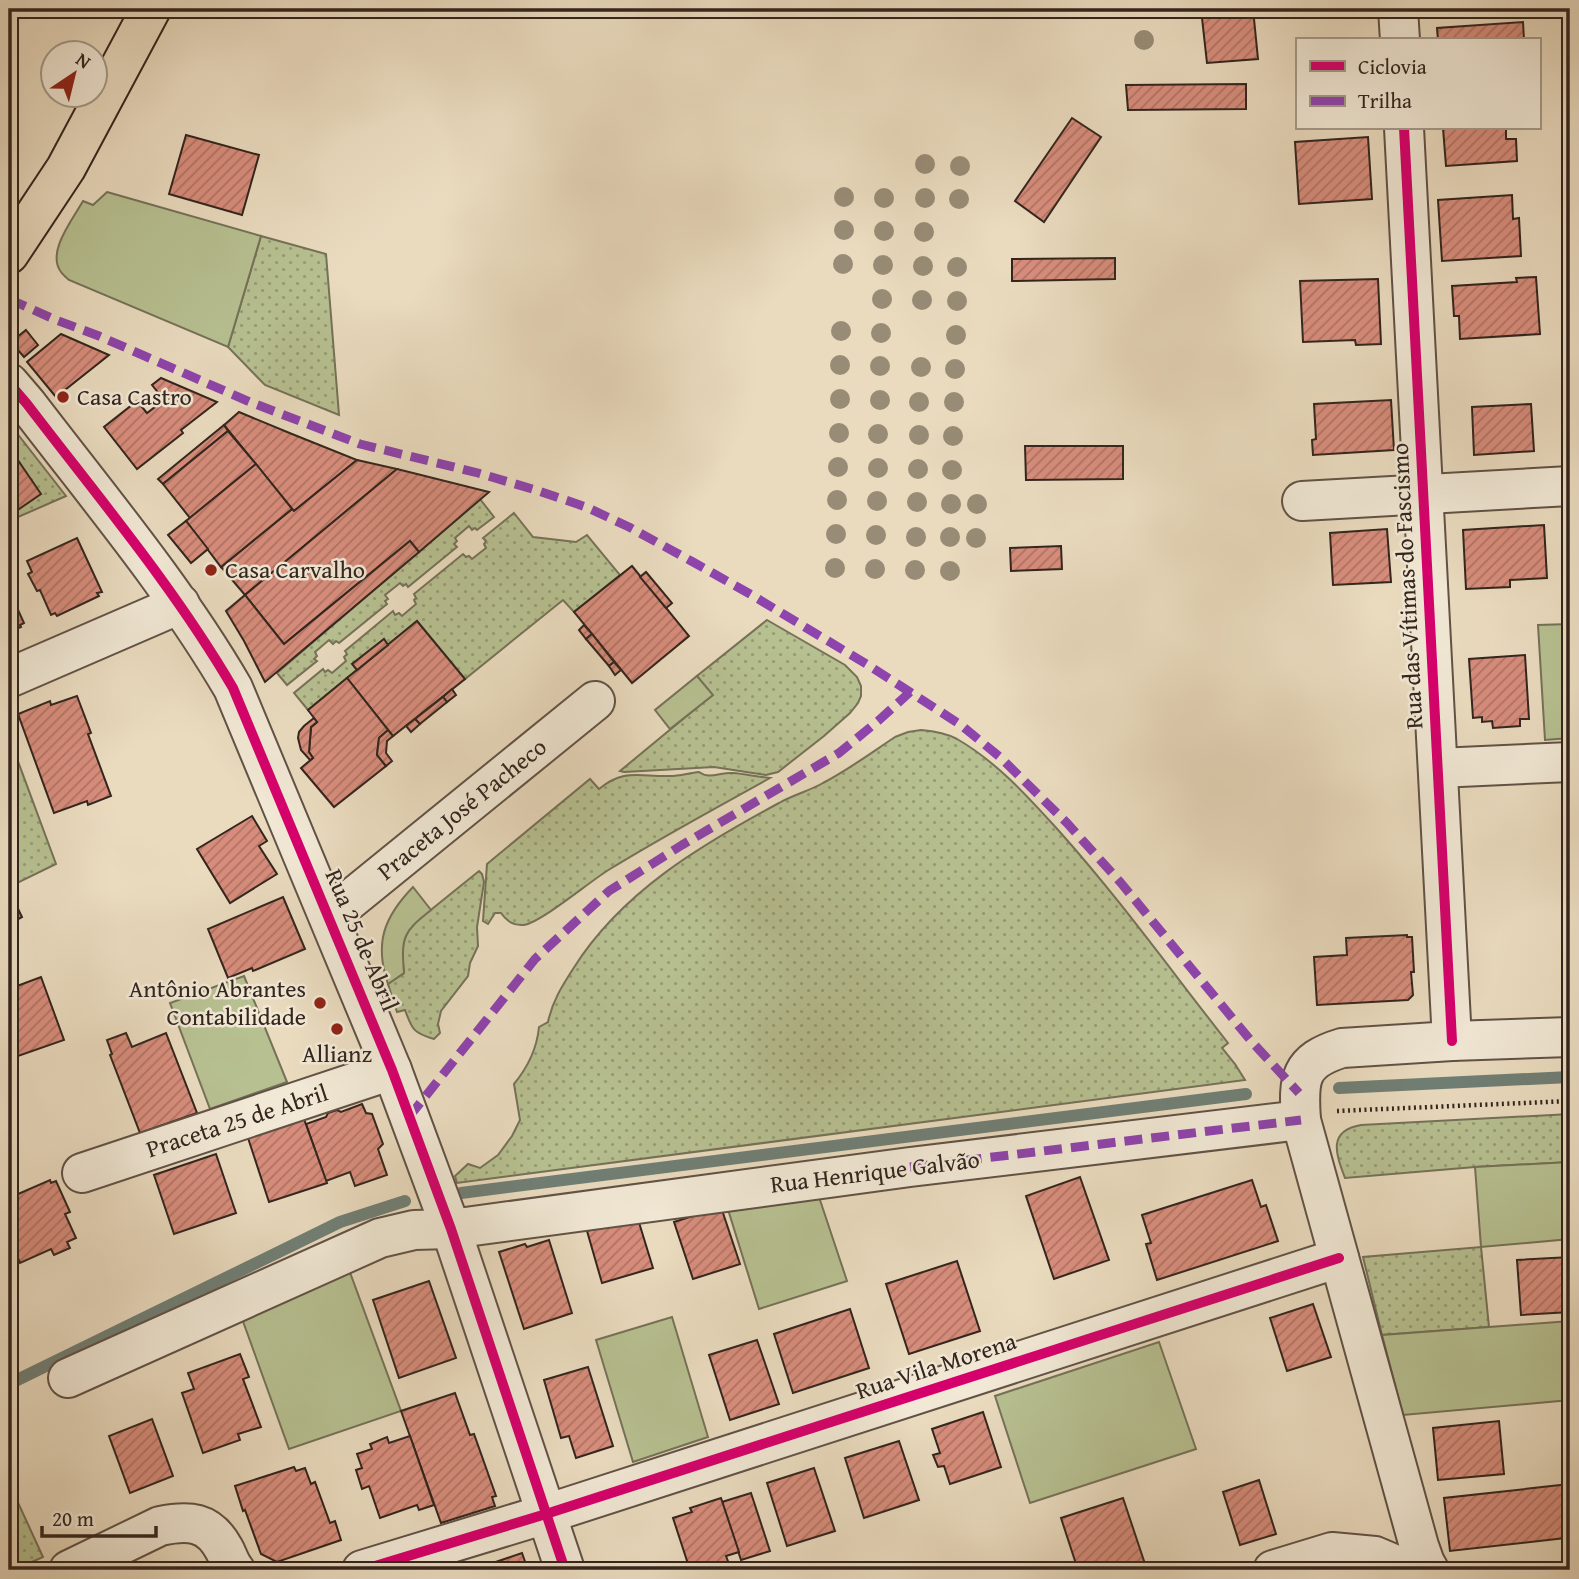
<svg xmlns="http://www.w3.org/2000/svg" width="1579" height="1579" font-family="'Gentium Book Plus',serif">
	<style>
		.grass { fill: url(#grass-dots); stroke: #757258; stroke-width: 2 }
		.garden { fill: #b7c091; stroke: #757258; stroke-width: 2 }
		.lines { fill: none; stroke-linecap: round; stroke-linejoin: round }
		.stream { stroke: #707f75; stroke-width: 12 }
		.building { fill: url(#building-hatch); stroke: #33251e; stroke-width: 2 }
		.minor-casing { stroke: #615246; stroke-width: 42 }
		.major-casing { stroke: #33251e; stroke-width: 42 }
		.path { stroke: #33251e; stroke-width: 4.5; stroke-dasharray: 2 3.5; stroke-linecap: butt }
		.minor { stroke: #f1e8d5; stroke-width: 38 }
		.major { stroke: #eadbbf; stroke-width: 38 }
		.quiet { stroke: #8e44ad; stroke-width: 9; stroke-dasharray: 18 9; stroke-linecap: butt }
		.cycleway-casing { stroke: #f1e8d5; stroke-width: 15 }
		.cycleway { stroke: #d6006c; stroke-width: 10 }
		.tree { fill: #988c76 }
		.poi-dot { fill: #8f2418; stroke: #f1e8d5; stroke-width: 2.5 }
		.labels { text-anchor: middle; stroke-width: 5; stroke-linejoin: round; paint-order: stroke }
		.poi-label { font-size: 24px; fill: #33251e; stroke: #f1e8d5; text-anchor: start }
		.street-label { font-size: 24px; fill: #33251e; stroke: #f1e8d5 }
	</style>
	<defs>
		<pattern id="grass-dots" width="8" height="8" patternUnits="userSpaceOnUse" patternTransform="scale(1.75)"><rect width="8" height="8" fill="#b7c091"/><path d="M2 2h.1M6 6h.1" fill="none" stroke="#959c76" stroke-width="1.8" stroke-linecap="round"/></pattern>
		<pattern id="building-hatch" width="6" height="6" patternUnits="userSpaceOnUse" patternTransform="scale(1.75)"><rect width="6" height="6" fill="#d88d7c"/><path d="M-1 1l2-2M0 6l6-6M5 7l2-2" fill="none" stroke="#b07365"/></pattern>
	</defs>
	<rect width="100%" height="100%" fill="#eadbbf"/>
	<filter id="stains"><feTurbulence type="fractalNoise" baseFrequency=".00286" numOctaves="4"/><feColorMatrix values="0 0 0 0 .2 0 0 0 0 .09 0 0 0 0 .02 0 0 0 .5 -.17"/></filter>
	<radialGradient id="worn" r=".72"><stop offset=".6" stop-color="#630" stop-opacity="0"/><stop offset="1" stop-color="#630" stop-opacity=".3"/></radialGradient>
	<g class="grass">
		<path d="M261,236l65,18 13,161 -74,-30 -37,-38z"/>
		<path d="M9,423l57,73 -57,25z"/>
		<path d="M480,499l14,18 -17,13 -2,-2 -3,2 -3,-4 -14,12 2,3 -3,3 3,3 -49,40 -2,-3 -3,2 -3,-3 -15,12 3,4 -3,2 2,3 -48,39 -3,-2 -3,3 -4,-4 -14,12 2,4 -3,3 3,2 -30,24 -10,-12z"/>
		<path d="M514,513l19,24 43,5 11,-7 33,40 -46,37 -11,-12 -98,79 -48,-58 -29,24 -4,-6 -31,25 4,6 -49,40 -14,-17 29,-24 2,3 3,-2 4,3 14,-12 -2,-4 3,-3 -2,-3 48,-40 2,4 4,-2 3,3 14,-12 -2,-4 2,-2 -2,-4 49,-40 3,3 3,-1 3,3 14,-11 -2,-4 2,-3 -3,-3z"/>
		<path d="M767,620l78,45 12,12 4,9v10l-3,7 -8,10 -26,23 -46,36 -12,3 -52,-8 -90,5 -4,-1 92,-76 -15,-19z"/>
		<path d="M921,730c12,1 25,3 36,9 40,23 71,58 102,92 60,67 113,141 169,212l-6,5 13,16 10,16 -788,103 -2,-7 13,-12 12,4 18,-13 14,-19 8,-16 -6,-36c14,-17 23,-36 25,-57l9,-5c4,-20 14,-36 25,-53 48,-77 128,-124 206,-166 14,-8 30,-12 44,-20 25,-13 48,-30 72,-46l13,-5z"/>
		<path d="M9,737l47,127 -47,23v-151z"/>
		<path d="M699,772c11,8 21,0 34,1 12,1 25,4 37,5 -54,30 -108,59 -160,91 -20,12 -68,53 -86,56 -11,1 -17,-4 -23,-12h-6l-7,11 -5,-3 4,-57 103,-85 9,10c25,-21 41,-12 71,-13 9,0 19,-3 29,-4z"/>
		<path d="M479,871l3,3 2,8 -7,45 1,19 -8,17 -2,13 -27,35 -3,13 2,9 -6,6c-21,-6 -22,-10 -29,-29l-8,2 -9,-28 16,-11c-2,-20 -4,-29 7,-47z"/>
		<path d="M1570,1114v48l-95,5 -130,11c-9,-24 -18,-47 16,-53z"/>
		<path d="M1481,1247l8,80 -107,8 -19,-78z"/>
		<path d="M9,1483l34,74 -29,13h-5z"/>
	</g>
	<g class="garden">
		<path d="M107,192l154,44 -33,111 -159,-67c-3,-3 -6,-5 -8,-8 -15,-20 12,-53 22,-71l10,4z"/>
		<path d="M1570,624v114l-25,2 -7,-115z"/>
		<path d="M697,676l16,19 -43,34 -15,-19z"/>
		<path d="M413,887l18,23c-28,22 -30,27 -27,63l-16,11c-14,-41 -4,-67 25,-97z"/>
		<path d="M244,976l43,106 -77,27 -40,-106z"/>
		<path d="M1570,1162v77l-89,8 -6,-80z"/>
		<path d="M817,1191l30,90 -88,28 -33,-106z"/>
		<path d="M348,1267l53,144 -112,38 -49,-136z"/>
		<path d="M672,1317l36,120 -75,25 -37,-122z"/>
		<path d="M1570,1321v79l-167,15 -21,-80z"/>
		<path d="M1159,1342l37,107 -166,54 -35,-107z"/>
	</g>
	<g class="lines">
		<g class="stream">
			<path d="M1339,1088l231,-11"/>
			<path d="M461,1193l785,-99"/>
			<path d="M9,1384l331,-162 65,-21"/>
		</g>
	</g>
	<g class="building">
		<path d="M1201,9h52l5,50 -51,4z"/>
		<path d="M1523,22l1,18h-86l-1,-12z"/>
		<path d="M1246,84v25l-118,1 -2,-25z"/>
		<path d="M1072,118l29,19 -57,85 -29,-21z"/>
		<path d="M1443,128h63v11h10l1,22 -71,5z"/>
		<path d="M186,135l73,20 -17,60 -73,-21z"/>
		<path d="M1368,137l4,62 -73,5 -4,-62z"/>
		<path d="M1512,195l1,24 6,-1 2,38 -79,5 -4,-61z"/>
		<path d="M1115,258v21l-103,2v-22z"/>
		<path d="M1536,277l4,57 -80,5 -1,-23h-5l-2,-30 65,-4 -1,-4z"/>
		<path d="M1378,279l3,65 -25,1 -1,-5 -52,2 -3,-61z"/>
		<path d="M26,330l12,15 -14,12 -13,-15z"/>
		<path d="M61,334l48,21 -53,42 -29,-35z"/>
		<path d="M161,378l56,24 -36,28 2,3 -46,36 -33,-42 33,-26 10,12 17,-13 -12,-15z"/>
		<path d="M1391,400l3,50 -81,5 -1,-15 4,-1 -2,-35z"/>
		<path d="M1531,404l3,47 -60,4 -2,-48z"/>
		<path d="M239,412l53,22 65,26 -63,51 -70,-86z"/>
		<path d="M224,425l4,6 -65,53 -5,-5z"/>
		<path d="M228,431l28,33 -66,54 -27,-34z"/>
		<path d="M1025,446h98v33l-97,1z"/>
		<path d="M9,447l32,47 -32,22z"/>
		<path d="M357,460l40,9 -152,126 -24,-28 71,-58 2,2z"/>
		<path d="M256,464l36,45 -71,58 -35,-46z"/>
		<path d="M397,469l92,23 -70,60 -9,-11 -126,103 -39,-49z"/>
		<path d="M186,521l22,28 -17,14 -23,-28z"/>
		<path d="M1544,525l3,53 -37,2v7l-44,2 -3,-59z"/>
		<path d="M1387,529l4,53 -58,3 -3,-52z"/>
		<path d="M77,538l25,54 -5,1 2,3 -42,20 -2,-3 -4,2 -11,-25 -3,1 -9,-17 4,-2 -5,-11z"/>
		<path d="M410,541l9,11 -154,130 -21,-41 -18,-30 19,-16 39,49z"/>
		<path d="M1061,546l1,23 -51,2 -1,-23z"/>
		<path d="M632,566l57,70 -57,47 -58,-71z"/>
		<path d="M646,572l26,31 -6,5 -26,-31z"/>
		<path d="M9,590l15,33 -4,2 1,2 -12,5z"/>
		<path d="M417,621l48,58 -72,57 -46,-58z"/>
		<path d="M584,625l8,9 -6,5 -7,-9z"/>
		<path d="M592,634l22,28 -5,4 -23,-27z"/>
		<path d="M384,639l4,6 -31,25 -5,-6z"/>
		<path d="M1525,655l4,64h-9v7l-27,2 -1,-7 -10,1v-5l-9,1 -4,-59z"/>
		<path d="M614,662l7,8 -6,5 -6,-9z"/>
		<path d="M347,678l41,52 -9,8 -2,17 9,11 -52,41 -33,-39 12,-10 -4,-6 2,-25 6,-5 -9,-12z"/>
		<path d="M452,689l4,6 -9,7 -4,-5z"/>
		<path d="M77,696l14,37 -3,1 23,62 -23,9 -1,-4 -33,12 -36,-99 32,-13 1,4z"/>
		<path d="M443,697l4,5 -27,22 -5,-5z"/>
		<path d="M314,718l3,4 -6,5 -2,25 4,6 -3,2 -9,-10 -3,-12 1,-6 5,-6z"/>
		<path d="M415,719l5,5 -9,8 -5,-6z"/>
		<path d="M388,730l5,6 -6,5 -1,12 6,8 -6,5 -9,-11 2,-17z"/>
		<path d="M252,816l15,25 -8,5 18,28 -47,29 -33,-54z"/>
		<path d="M9,890l13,27 -13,7z"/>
		<path d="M283,897l22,52 -52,22 -1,-3 -24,10 -20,-49z"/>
		<path d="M1407,935v2h5l2,35h-3l2,23 -5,5 -91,5 -3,-48 33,-2 -1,-17z"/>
		<path d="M41,977l23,63 -46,16 -9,-26v-41z"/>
		<path d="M126,1033l6,14 34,-14 31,80 -57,20 -30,-78 2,-1 -5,-14z"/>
		<path d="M362,1104l4,9 6,1 11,30 -5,5 9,26 -32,11 -5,-14 -24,9 -20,-57 20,-7 2,-4 9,-3 4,2z"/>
		<path d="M304,1119l23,64 -58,19 -21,-64z"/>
		<path d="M216,1154l20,59 -62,21 -20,-59z"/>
		<path d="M1080,1177l29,83 -55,19 -28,-83z"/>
		<path d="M50,1180l1,3 5,-2 14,31 -5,2 11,24 -9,4 3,6 -16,7 -3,-6 -31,14 -3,-7 -5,3 -3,-7v-54z"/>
		<path d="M1252,1180l9,27 5,-2 12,36 -121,39 -11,-36 5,-1 -9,-28z"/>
		<path d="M721,1207l19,57 -47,15 -19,-57z"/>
		<path d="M637,1216l16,52 -51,15 -15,-52z"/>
		<path d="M549,1240l23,73 -48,16 -25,-77 26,-8 2,3z"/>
		<path d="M1570,1257v55l-49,3 -4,-55z"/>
		<path d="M957,1261l23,70 -71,23 -23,-70z"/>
		<path d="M429,1281l27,77 -57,20 -26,-78z"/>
		<path d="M1313,1304l18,53 -44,14 -17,-53z"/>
		<path d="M850,1309l19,59 -76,25 -19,-59z"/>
		<path d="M757,1340l22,64 -49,16 -21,-65z"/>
		<path d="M240,1354l9,23 -6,2 18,48 -23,7 2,6 -37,13 -21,-60 12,-4 -6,-16z"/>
		<path d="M588,1367l25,79 -37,12 -7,-22 -8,2 -17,-58z"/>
		<path d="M455,1393l15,42 4,-1 22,62 -4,1 3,9 -54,17 -40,-112z"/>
		<path d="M983,1412l18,55 -51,17 -6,-18 -6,1 -5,-12 7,-2 -8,-24z"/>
		<path d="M152,1419l21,57 -43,17 -21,-57z"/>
		<path d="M1499,1421l5,53 -66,6 -5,-52z"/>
		<path d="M410,1436l24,69 -15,5 -2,-5 -37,13 -11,-32 -7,3 -6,-19 6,-2 -5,-14 15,-5 -2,-5 17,-7 2,6z"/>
		<path d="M899,1441l20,59 -55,18 -19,-60z"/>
		<path d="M294,1467l2,4 9,-3 6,16 4,-2 15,41 5,-2 6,19 -64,22 -16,-8 -16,-44 -2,1 -8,-25z"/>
		<path d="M814,1468l21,63 -48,15 -20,-63z"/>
		<path d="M1259,1480l17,54 -36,11 -17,-53z"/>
		<path d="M1570,1484l-5,54 -115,13 -6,-53z"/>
		<path d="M751,1493l19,58 -29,9 -19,-58z"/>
		<path d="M721,1498l18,54 -13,4 3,8 -18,6h-21l-17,-52 19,-6 -2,-4z"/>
		<path d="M1123,1498l24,72h-69l-17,-52z"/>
		<path d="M522,1553l6,17h-56z"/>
	</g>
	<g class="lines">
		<defs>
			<g id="minor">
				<path d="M1398,9l2,31"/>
				<path d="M1404,128l48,913"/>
				<path d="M9,383l18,21c71,93 147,183 206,284l159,382 59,159 114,341"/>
				<path d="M1302,501l268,-15"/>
				<path d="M9,678l171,-74"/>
				<path d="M1438,768l132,-6"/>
				<path d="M329,917l266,-216"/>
				<path d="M82,1173l310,-103"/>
				<path d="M68,1378l312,-140 34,-8 37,-1 459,-62 391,-47"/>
				<path d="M69,1570l91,-44c29,-6 49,-5 64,23 4,7 6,15 11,21"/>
				<path d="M362,1570l184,-56 793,-256"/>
				<path d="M1273,1570l59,-18 43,4 33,14"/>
				<path d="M1429,1570l-4,-7 -6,-17 -118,-426c-3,-41 -2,-59 41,-72l110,-7 118,-4"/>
			</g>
			<path id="major" d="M9,254l57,-86 85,-159"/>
		</defs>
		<use href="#minor" class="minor-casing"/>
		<use href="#major" class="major-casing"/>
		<path class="path" d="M1337,1111l233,-10"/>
		<use href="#minor" class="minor"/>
		<use href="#major" class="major"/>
		<g class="quiet">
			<path d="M9,299l47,21 43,16 151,66 110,42 118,29 61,18 47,16 43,20 64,35 57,32 118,71 93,60 40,33 66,65 54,60 131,159 47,51"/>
			<path d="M409,1117l126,-158 74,-68 73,-46 157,-92 39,-32 32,-29"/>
			<path d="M910,1167l391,-47"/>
		</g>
		<defs>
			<g id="cycleway">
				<path d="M1404,128l48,913"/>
				<path d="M9,383l18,21c71,93 147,183 206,284l159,382 59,159 114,341"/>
				<path d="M362,1570l184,-56 793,-256"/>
			</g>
		</defs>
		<use href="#cycleway" class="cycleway-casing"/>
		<use href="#cycleway" class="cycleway"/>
	</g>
	<g class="tree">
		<circle cx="1144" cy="40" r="10"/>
		<circle cx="925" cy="164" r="10"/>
		<circle cx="960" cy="166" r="10"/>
		<circle cx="844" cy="197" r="10"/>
		<circle cx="884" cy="198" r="10"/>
		<circle cx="925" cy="198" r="10"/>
		<circle cx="959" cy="199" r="10"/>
		<circle cx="844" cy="230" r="10"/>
		<circle cx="884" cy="231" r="10"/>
		<circle cx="924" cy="232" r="10"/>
		<circle cx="843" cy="264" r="10"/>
		<circle cx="883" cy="265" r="10"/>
		<circle cx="923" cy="266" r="10"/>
		<circle cx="957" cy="267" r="10"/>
		<circle cx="882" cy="299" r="10"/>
		<circle cx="922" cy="300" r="10"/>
		<circle cx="957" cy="301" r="10"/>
		<circle cx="841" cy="331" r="10"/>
		<circle cx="881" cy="333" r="10"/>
		<circle cx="956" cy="335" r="10"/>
		<circle cx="840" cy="365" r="10"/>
		<circle cx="880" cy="366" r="10"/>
		<circle cx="921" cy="367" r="10"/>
		<circle cx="955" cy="369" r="10"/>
		<circle cx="840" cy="399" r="10"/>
		<circle cx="880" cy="400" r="10"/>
		<circle cx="919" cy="402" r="10"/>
		<circle cx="954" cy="402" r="10"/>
		<circle cx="839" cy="433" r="10"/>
		<circle cx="878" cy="434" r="10"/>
		<circle cx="919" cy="435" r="10"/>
		<circle cx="953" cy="436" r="10"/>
		<circle cx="838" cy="467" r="10"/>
		<circle cx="878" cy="468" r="10"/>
		<circle cx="918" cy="469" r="10"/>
		<circle cx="952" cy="470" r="10"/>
		<circle cx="837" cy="500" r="10"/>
		<circle cx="877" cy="501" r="10"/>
		<circle cx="917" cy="502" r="10"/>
		<circle cx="951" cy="504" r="10"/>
		<circle cx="977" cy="504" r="10"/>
		<circle cx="836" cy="534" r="10"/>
		<circle cx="876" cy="535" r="10"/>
		<circle cx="916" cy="537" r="10"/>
		<circle cx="950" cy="537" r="10"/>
		<circle cx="976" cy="538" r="10"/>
		<circle cx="835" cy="568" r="10"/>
		<circle cx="875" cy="569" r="10"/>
		<circle cx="915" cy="570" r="10"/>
		<circle cx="950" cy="571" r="10"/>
	</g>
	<g class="poi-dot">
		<circle cx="63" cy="397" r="7"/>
		<circle cx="211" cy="570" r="7"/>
		<circle cx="320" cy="1003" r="7"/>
		<circle cx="337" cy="1029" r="7"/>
	</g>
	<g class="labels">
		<g class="poi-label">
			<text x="77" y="405">Casa Castro</text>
			<text x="225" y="578">Casa Carvalho</text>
			<text x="306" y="997" text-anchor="end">Antônio Abrantes<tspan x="306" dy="28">Contabilidade</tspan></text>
			<text x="337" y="1062" text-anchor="middle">Allianz</text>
		</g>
		<g class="street-label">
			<text transform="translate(1407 586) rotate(-93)" y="8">Rua das Vítimas do Fascismo</text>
			<text transform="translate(462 809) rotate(-39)" y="8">Praceta José Pacheco</text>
			<text transform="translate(362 940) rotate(67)" y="8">Rua 25 de Abril</text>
			<text transform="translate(237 1121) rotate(-18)" y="8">Praceta 25 de Abril</text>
			<text transform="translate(875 1172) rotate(-7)" y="8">Rua Henrique Galvão</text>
			<text transform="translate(936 1366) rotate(-18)" y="8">Rua Vila Morena</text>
		</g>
	</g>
	<rect width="1579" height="1579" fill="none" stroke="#eadbbf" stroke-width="35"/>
	<rect x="10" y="10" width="1558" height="1558" fill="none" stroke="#33251e" stroke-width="3.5"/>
	<rect x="18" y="18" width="1544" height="1544" fill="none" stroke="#33251e" stroke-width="2"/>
	<rect x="1296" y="38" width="245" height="91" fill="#f1e8d5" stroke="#a59a8c" stroke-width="2"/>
	<rect x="1310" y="61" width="35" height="10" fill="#d6006c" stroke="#a59a8c" stroke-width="2"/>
	<text x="1358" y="74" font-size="21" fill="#33251e">Ciclovia</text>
	<rect x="1310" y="96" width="35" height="10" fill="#8e44ad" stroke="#a59a8c" stroke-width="2"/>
	<text x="1358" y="108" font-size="21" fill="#33251e">Trilha</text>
	<g transform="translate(74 74) rotate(35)"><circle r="33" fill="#f1e8d5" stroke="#a59a8c" stroke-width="2"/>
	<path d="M0-5L12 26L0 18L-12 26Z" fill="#8f2418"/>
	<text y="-10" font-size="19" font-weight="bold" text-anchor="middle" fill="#33251e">N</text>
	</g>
	<path d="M42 1526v10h114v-10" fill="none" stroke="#33251e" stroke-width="3.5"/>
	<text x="52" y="1526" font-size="21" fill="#33251e" stroke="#f1e8d5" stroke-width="5" paint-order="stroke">20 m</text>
	<rect width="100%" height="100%" filter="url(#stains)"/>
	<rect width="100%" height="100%" fill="url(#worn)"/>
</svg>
